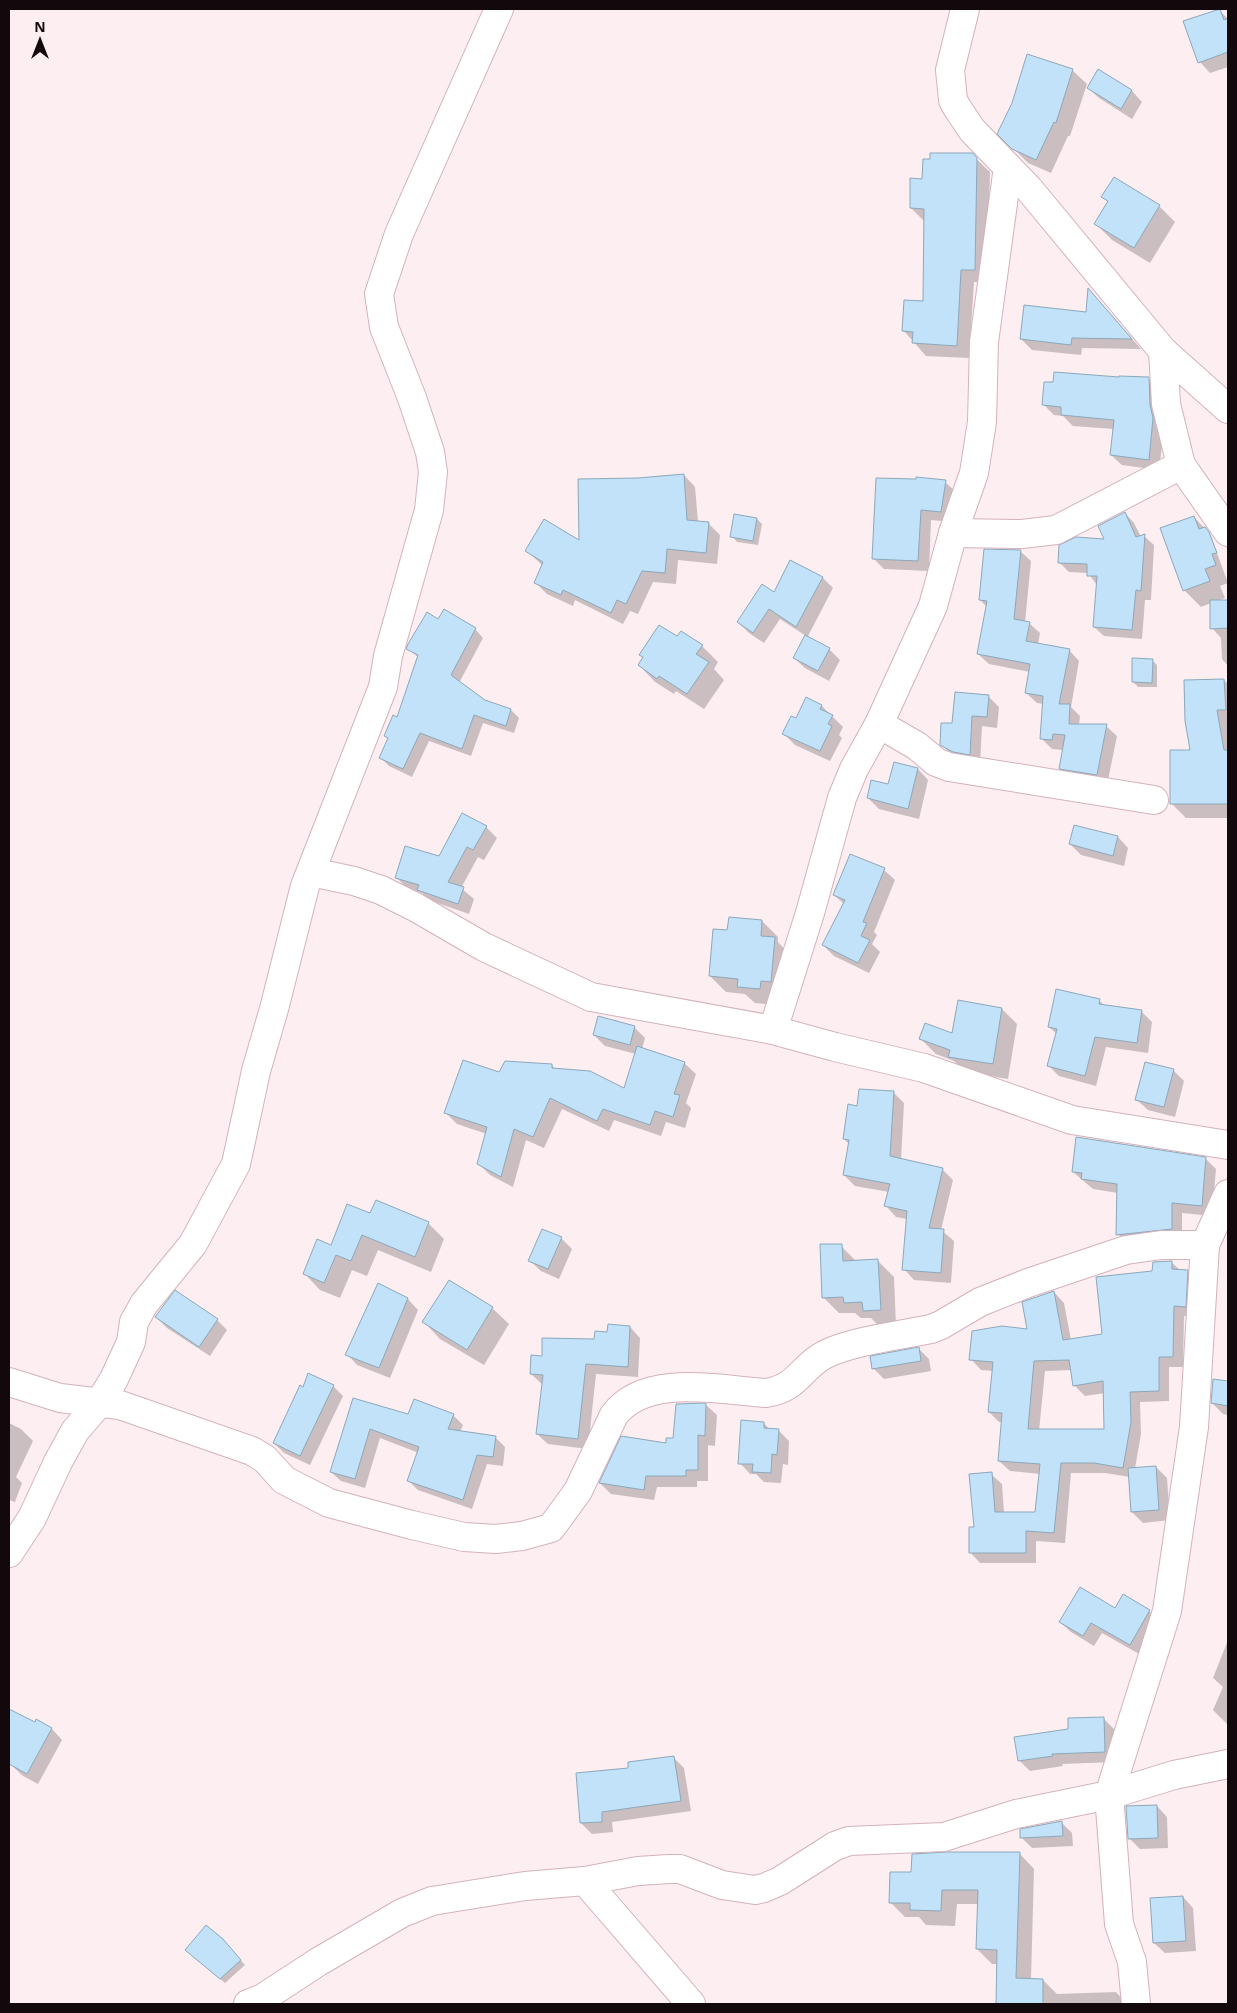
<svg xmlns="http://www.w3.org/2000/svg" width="1237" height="2013" font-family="'Noto Sans',sans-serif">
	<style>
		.shadow { fill: #0003; fill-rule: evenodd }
		.building { fill: #c1e2f8; stroke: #8ca8ba; fill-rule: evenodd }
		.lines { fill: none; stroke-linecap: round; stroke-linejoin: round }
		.minor-casing { stroke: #d4b2bb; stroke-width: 30 }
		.minor { stroke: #fff; stroke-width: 28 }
	</style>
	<rect width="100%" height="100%" fill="#fdeef1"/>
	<g class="shadow">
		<path d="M1219,10l9,9v48l-18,6 -10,-11z"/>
		<path d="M1072,70l15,14 -17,52h-2l-17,37 -23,-10 -29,-29z"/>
		<path d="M1099,71l33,20 10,11 -10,17 -33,-21 -11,-10z"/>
		<path d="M972,155l18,17 -3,110h-13l-5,76 -43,-2 -22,-25 20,-29v-81l-13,-13 13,-28z"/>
		<path d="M1103,197l56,9 16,16 -25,41 -38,-23 -16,-16 13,-21z"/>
		<path d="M1099,301l42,48 -59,-1 -1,7 -49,-5 -11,-11 66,-26z"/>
		<path d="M1148,378l11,11 5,41 -5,40 -37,-5 -11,-10 3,-26 -41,-3 -10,-10 -9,-1 -11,-11 77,-25z"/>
		<path d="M684,475l11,12 3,35 10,1 12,12 -3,29 -39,-4 -2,24 -23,-2 -15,32 -8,-3 -7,13 -48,-24 -2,6 -26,-12 -12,-12 8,-16 -16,-15 54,-8 57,-64z"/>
		<path d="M917,481l28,1 11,10 -4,30 -21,-2 -2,51 -45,-2 -11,-11z"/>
		<path d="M1125,513l9,10 7,14 3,-1 10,9 -3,55h-6l-3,39 -38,-3 -10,-9 3,-42 -9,-12 -19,-1 -10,-10 47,-22z"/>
		<path d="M1194,517l16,17 18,49 -8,3 5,12 -8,3h11v65l-6,-7 -1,-21 -9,-10 -1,-25 -10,4 -17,-17z"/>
		<path d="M757,519l5,5 -4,21 -21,-3 -5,-6z"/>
		<path d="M1020,551l11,10 -6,61 4,1 11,10 -2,11 31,6 10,11 -8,46 9,9 -1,9 27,1 11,10 -10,49 -36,-6 -11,-11 3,-18 -11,-1 -11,-11 3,-34 -7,-1 -11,-10 4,-21 -41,-8 -11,-10 9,-47 -7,-7z"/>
		<path d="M791,562l32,16 10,10 -26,50 22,11 11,11 -11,21 -24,-13 -11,-10 12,-22 -26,-17 -16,24 -15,-10 -11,-11 37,-28z"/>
		<path d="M439,620l36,9 8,9 -24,45 26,18 26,9 8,8 -5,15 -31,-10 -12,33 -42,-15 -17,36 -23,-11 -9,-9 8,-18 -3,-3 13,-17 21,-61 -11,-9z"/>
		<path d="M677,638l25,8 16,16 -4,7 10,11 -20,29 -28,-18 -2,3 -19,-12 -16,-17z"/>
		<path d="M1152,660l5,5v22h-19l-5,-5z"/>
		<path d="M1224,680l4,4v134h-42l-15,-15 20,-52z"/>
		<path d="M989,697l10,10 -2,21 -15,-2 -2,39 -28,-10 -11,-11 12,-19z"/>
		<path d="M806,699l16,7 21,21 -4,8 3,3 -12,23 -35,-16 -11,-11 12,-14z"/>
		<path d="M918,769l10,11 -9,39 -40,-10 -11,-11z"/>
		<path d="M486,827l11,11 -13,22 -6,-3 -17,31 13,11 -5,15 -40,-14 -7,-7 -14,-4 -11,-11 43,-21z"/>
		<path d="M1075,827l43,10 10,11 -4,18 -43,-11 -11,-11z"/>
		<path d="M884,870l11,10 -21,52 3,3 -5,9 8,8 -11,21 -35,-17 -11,-11 21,-41 -10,-9z"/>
		<path d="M762,921l16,16v5l12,13 -14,50 -21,-2 -10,-9 -19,-2 -16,-16 19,-44z"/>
		<path d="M1099,1000l7,7 35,4 11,11 -4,31 -42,-6 -10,39 -37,-10 -10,-10 8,-32 -8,-7z"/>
		<path d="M1002,1009l15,15 -9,55 -43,-7 -11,-11 -18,-7 -15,-15 32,-5z"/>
		<path d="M634,1027l11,11 -3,11 42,14 12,11 -10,29 5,5 -6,20 -19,-6 -5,14 -47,-16 -5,11 -47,-22 -18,39 -18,-8 -13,47 -23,-12 -11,-11 8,-30 -30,-10 -11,-11 54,-39 52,-9 3,4 69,20 12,-35 -31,-8 -11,-11z"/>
		<path d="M1173,1070l11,11 -9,36 -27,-7 -11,-10z"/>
		<path d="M893,1092l11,11 -3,57 41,9 11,11 -12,50 13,11 -3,42 -37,-3 -10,-11 3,-50 -11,-2 -10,-11 3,-14 -34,-6 -11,-11 6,-30 -6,-6 15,-32z"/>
		<path d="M1205,1158l11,11 -4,47 -30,-3v27l-54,5 -10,-11v-41l-25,-4 -20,-17z"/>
		<path d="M371,1215l57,8 16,16 -13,33 -53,-22 -11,26 -15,-6 -12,28 -20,-8 -16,-17 27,-27z"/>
		<path d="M561,1238l11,11 -13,30 -18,-8 -11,-10z"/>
		<path d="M841,1246l16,16 21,-1 16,16 2,49 -16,1 -9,-9h-10l-6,-5h-16l-16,-16z"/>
		<path d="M1171,1262l9,8 7,1 11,10 -2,36 -12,-1 -1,51h-14v34l-29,1 1,32 -6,34 21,-1 11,11 3,42 -27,3 -11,-11 -2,-35 -25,-4h-34l-6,70 -29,-2v22h-56l-10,-11 21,-78 11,10 2,29h32l4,-39 -30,-3 -11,-10 3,-39h-3l-10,-10 4,-41 -12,-1 -10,-11 58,-29 25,-38 10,11 7,37 33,-5 49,-63zM1072,1370l2,15 11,11 20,-3 1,38h-67l6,-60z"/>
		<path d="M379,1285l29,14 10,11 -28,68 -33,-13 -10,-11z"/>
		<path d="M492,1308l17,16 -25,41 -44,-26 -16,-17z"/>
		<path d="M156,1317l61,3 10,10 -17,26 -43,-28z"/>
		<path d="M630,1327l10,11 -2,39 -42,-3 -8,75 -40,-5 -11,-10 6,-49 -12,-11 12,-17 53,-16 13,-7z"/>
		<path d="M918,1348l11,11 2,12 -47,8 -11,-11z"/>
		<path d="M1214,1380l14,3v32l-5,-1 -11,-11z"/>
		<path d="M333,1386l10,10 -33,69 -26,-12 -10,-10 30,-55z"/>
		<path d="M354,1399l55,17 44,-1 10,10 -3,7 36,6 9,9 -2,19 -16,-2 -15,45 -54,-19 -9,-9 10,-28 -39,-15 -15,50 -24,-7 -10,-9z"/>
		<path d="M706,1405l11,10 -2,31 -7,-1v36h-11v6h-40l-3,13 -43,-6 -11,-11 68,-39z"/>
		<path d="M9,1423l12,6 12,12 -17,36 6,6 -7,19 -6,-2z"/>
		<path d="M764,1423l6,7h8l11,11 -1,24 -5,-1 -2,19 -17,-1 -8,-8h-6l-10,-11z"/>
		<path d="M1149,1611l11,11 -19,33 -39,-22 -8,13 -23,-14 -11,-10z"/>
		<path d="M1228,1640v85l-15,-15 10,-23 -10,-9z"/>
		<path d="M9,1710l27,13 1,-2 15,8 10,11 -24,44 -15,-8 -14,-13z"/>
		<path d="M1103,1718l11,11 1,33 -53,2 1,2 -33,5 -11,-11 51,-30z"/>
		<path d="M673,1757l11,11 7,43 -79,11 1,10 -21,2 -11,-11 49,-54z"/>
		<path d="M1157,1806l10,11 1,31 -28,1 -11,-11z"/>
		<path d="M1061,1822l11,11 1,13 -41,2 -11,-11z"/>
		<path d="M1020,1854l14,15 -3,111h12l14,14 59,-2 11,12h-130l1,-40h-6l-15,-15 2,-45h-22l-2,22 -29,-1 -7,-8h-14l-15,-15 22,-29z"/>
		<path d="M1183,1897l10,11 3,43 -31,2 -11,-10z"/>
		<path d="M228,1946l17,19 -20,18 -33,-28z"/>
	</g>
	<g class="building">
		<path d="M1220,9l4,11 4,-2v34l-30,11 -15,-42z"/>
		<path d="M1027,54l46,15 -17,54 -2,-1 -18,38 -24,-11 -15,-15 15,-31z"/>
		<path d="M1098,69l34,21 -11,19 -34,-21z"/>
		<path d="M930,153h43l4,5 -2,112h-14l-4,76 -45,-3 1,-11 -11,-1 2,-31 19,1 1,-92 -14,-1v-30l12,1 1,-20h7z"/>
		<path d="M1114,177l46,28 -26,43 -40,-24 14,-23 -7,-4z"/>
		<path d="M1088,288l44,51 -60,-1 -1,7 -51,-6 4,-34 62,7z"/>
		<path d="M1054,372l65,5v-1l30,1 1,28 3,13 -4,42 -39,-5 4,-35 -53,-5v-8l-19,-2 2,-23h9z"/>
		<path d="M684,474l3,46 22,2 -3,31 -39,-4 -2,24 -23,-2 -16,33 -9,-4 -6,13 -48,-23 -2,5 -27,-12 9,-21 -18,-11 19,-32 35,21 -1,-61 60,-1z"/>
		<path d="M916,477l30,3 -5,32 -20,-2 -3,51 -46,-2 4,-81 40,1z"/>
		<path d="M1125,512l11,25 9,-3 -4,57 -5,-1 -4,40 -39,-3 4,-51h-10v-12l-29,-1 1,-18 17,-8 28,2 -6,-13z"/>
		<path d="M734,514l23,4 -4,23 -23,-4z"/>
		<path d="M1194,516l5,13 6,-2 4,5 8,21 -5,1 4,11 -11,4 5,12 -27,10 -23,-63z"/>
		<path d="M984,549l37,1 -7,69 16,3 -4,19 44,8 -11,55h11l-1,20h38l-10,51 -38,-6 6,-34 -12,-1 -1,6 -12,-1 3,-43 -18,-3 5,-29 -53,-10 10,-53 -8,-1z"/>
		<path d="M790,560l33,17 -27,50 -27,-18 -16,24 -16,-11 25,-38 12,8z"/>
		<path d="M1210,600h18v28l-18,1z"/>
		<path d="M444,609l32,19 -25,47 34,25 26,9 -5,17 -32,-11 -12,34 -42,-16 -17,36 -24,-11 9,-20 -4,-2 9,-21 4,2 21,-62 -12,-6 2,-5 19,-32 11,7z"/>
		<path d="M659,625l18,11 4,-5 22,14 -7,9 13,8 -22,32 -28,-18 -2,3 -19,-14 5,-8 -4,-2z"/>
		<path d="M805,635l25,13 -12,23 -25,-13z"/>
		<path d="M1132,658l21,1 -1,24 -20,-1z"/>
		<path d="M1224,679l2,31h-9l7,40h4v54h-58v-54h20l-5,-29 -1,-41z"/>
		<path d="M955,692l34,3 -2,22 -15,-1 -2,39 -17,-3 -13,-7 1,-22h11z"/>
		<path d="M806,697l16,8 -2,4 13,6 -5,9 4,2 -12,25 -38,-17 9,-18 5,2z"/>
		<path d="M894,762l24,6 -10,41 -41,-11 4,-18 17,4z"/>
		<path d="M462,813l25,13 -14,24 -6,-3 -19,35 16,5 -6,17 -41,-14 2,-5 -24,-7 10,-32 34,10z"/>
		<path d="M1074,825l44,11 -5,20 -44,-12z"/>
		<path d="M850,854l35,14 -22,54 4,1 -6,13 9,4 -12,23 -36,-18 23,-45 -12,-5z"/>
		<path d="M729,917l33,3 -1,16 14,1 -4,45 -10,-1 -1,8 -23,-2 1,-8 -29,-3 4,-47 14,1z"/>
		<path d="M1056,989l44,10 -1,5 43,6 -5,33 -42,-6 -10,39 -38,-10 10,-37 -9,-2z"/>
		<path d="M958,1000l44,8 -9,56 -45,-7 2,-7 -31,-11 6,-16 27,10z"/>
		<path d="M598,1016l37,10 -5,19 -37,-10z"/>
		<path d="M637,1046l48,16 -11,32 6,1 -7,22 -18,-6 -5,14 -47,-16 -6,12 -47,-23 -17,39 -19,-8 -13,48 -24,-13 10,-37 -43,-14 19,-53 36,12 6,-11 47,3v4l38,3 34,17z"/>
		<path d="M1145,1062l29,7 -10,38 -29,-7z"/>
		<path d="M859,1089l35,2 -4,65 53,12 -14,60 15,1 -3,44 -39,-3 5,-59 -23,-5 6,-22 -47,-9 6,-35 -6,-1 5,-35 9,2z"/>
		<path d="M1076,1137l130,20 -4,49 -30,-3v26l-56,6 1,-51 -36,-5 1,-6 -10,-1z"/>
		<path d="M376,1200l53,22 -14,35 -53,-22 -11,26 -15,-6 -12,28 -21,-9 14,-35 14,6 16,-41 23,9z"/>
		<path d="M542,1229l20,8 -14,32 -20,-8z"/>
		<path d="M820,1244h22l1,17 35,-2 3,51 -18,1 -1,-9 -18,1 -1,-6 -21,1z"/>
		<path d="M1172,1261v8l16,1 -2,37 -12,-1 -1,51h-14v34l-29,1 1,30 -8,46 -29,-5h-33l-7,70 -28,-2v22h-57v-26h5l-5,-53 23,-2 3,40h40l5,-48 -42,-3 4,-48 -14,-1 5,-50 -24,-2 3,-29 30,-5 25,3 -5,-27 32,-11 9,49 39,-6 -6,-57 56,-6 1,-9zM1069,1360l4,26 30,-5 1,48h-76l6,-68z"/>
		<path d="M449,1280l44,27 -26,43 -45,-28z"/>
		<path d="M378,1283l30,15 -29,70 -34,-13z"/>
		<path d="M175,1290l43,29 -19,28 -44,-30z"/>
		<path d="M608,1324l22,2 -2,41 -42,-3 -8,75 -42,-5 7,-59 -13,-1 1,-19 11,1v-18l52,1 1,-8 12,1z"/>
		<path d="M919,1347l2,14 -49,8 -2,-13z"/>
		<path d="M308,1373l26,12 -34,71 -27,-13 27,-58 3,2z"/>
		<path d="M1213,1379l15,2v25l-17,-3z"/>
		<path d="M353,1398l55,16 6,-15 40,15 -6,15 48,7 -3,21 -16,-2 -14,45 -56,-19 12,-34 -49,-18 -15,50 -25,-7z"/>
		<path d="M706,1403l-1,33 -7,-1v35h-12v6h-40l-2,14 -45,-7 22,-47 45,7v-5h7l3,-34z"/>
		<path d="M741,1420l23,2v6l15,1 -2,26 -5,-1 -1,19 -19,-1 1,-8h-15z"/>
		<path d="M1156,1466l3,44 -28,2 -3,-44z"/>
		<path d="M1080,1587l35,21 8,-14 27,16 -20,35 -39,-22 -8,13 -24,-14z"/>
		<path d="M9,1709l26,13 1,-3 16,9 -25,46 -18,-10z"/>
		<path d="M1104,1717l1,35 -53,2 1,2 -35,5 -4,-24 54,-8v-11z"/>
		<path d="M674,1756l7,45 -79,11v10l-22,1 -4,-50 52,-5v-6z"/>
		<path d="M1157,1805l1,33 -30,1 -2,-33z"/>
		<path d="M1062,1821l1,15 -43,2v-9z"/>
		<path d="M946,1852h74l-4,126 27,1v25h-47l1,-54 -21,-1 2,-59h-36l-1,21 -31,-1v-7h-21l1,-31h21l1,-18z"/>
		<path d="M1183,1896l3,45 -33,2 -3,-45z"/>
		<path d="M206,1925l17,14 18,21 -21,19 -35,-29z"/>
	</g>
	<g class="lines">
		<defs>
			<g id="minor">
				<path d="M965,9l-15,61 3,30 3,6 16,24 57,59 134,162 65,58"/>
				<path d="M1163,351l3,53 15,61 47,67"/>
				<path d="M953,533l69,1 34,-4 125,-65"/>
				<path d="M879,724l38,22 19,16 13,5 205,33"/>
				<path d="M311,872l43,9 27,9 34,17 69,40 107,50 182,33 62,17 89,21 148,52 156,25"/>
				<path d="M773,1030l37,-117 32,-115 12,-29 25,-45 54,-118 20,-73 21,-60 8,-51 2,-80 24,-175"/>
				<path d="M9,1382l51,16 60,7 132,46 13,8 19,21 45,23 83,22 52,12 32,2 26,-3 29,-8 27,-37 36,-76c32,-42 105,-25 152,-22 33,-5 35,-27 60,-39 27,-13 75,-19 105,-25l10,-4 39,-23 48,-19 98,-33 35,-5h44"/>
				<path d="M9,1553l23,-35 26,-56 17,-31 25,-29 14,-23 17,-37 3,-20 10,-18 49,-60 43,-80 20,-93 18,-62 31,-123 78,-199 5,-31 41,-146 4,-38 -3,-20 -18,-54 -28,-71 -5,-33 20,-60 100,-225"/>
				<path d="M585,1881l106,123"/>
				<path d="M248,2004l15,-6 55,-36 84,-49 30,-12 93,-15 60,-5 53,-10 31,-2h11l42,16 33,5 9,-2 16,-7 55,-35 14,-5 95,-4 72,-23 93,-19 65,-20 54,-11"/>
				<path d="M1136,2004l-4,-42 -13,-38 -10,-129 58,-184 27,-184 11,-182 23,-51"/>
			</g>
		</defs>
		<use href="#minor" class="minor-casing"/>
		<use href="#minor" class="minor"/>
	</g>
	<rect width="1237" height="2013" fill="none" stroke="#13080b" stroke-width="20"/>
	<g transform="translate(40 40)" stroke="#fdeef1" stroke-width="4" paint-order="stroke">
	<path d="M0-4L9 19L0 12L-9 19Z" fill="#13080b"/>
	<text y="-8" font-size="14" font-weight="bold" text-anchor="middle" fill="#13080b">N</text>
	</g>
</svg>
